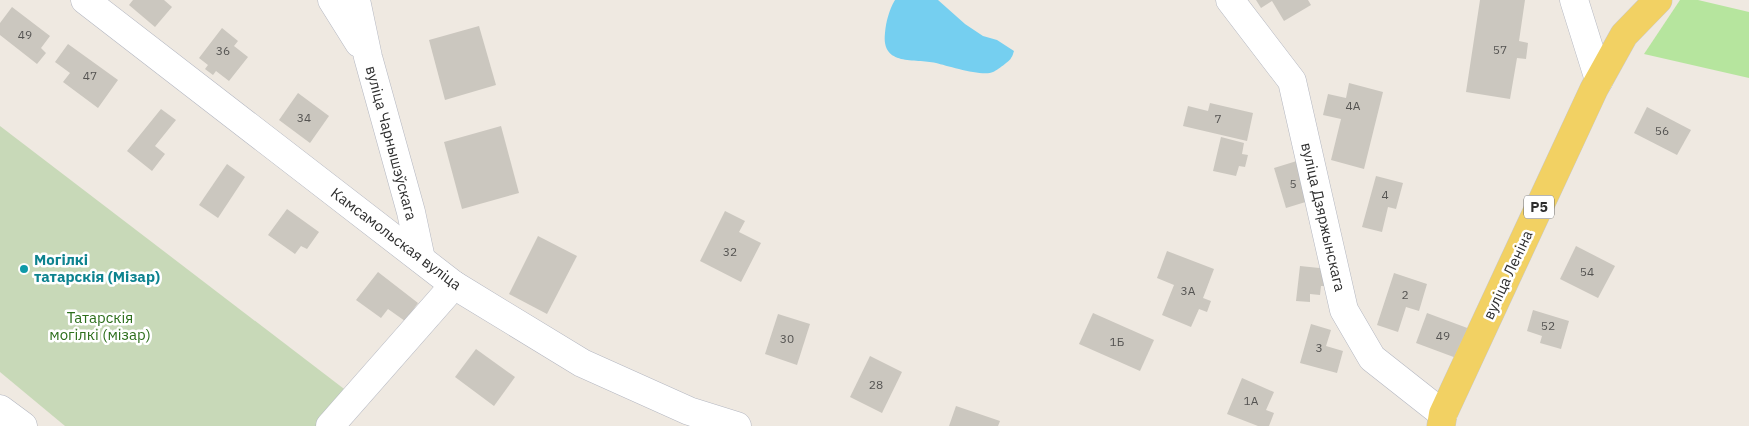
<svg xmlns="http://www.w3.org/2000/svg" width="1749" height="426" font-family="'IBM Plex Sans',sans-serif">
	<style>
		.green { fill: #b6e59e }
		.cemetery { fill: #c8d9b8 }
		.water { fill: #75cff0 }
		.building { fill: #cbc7bf }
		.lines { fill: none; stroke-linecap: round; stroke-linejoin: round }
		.minor-casing { stroke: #b4b7c1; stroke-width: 29 }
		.major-casing { stroke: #c9c9c9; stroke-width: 29 }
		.minor { stroke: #fff; stroke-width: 28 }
		.major { stroke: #f2d163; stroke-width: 28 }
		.culture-dot { fill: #0f9aa8; stroke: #fff; stroke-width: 2 }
		.labels { text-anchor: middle; stroke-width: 5; stroke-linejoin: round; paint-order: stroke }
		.number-label { font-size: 12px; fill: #555452 }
		.shield { fill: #fff; stroke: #6d6d6d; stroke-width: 1 }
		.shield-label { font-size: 14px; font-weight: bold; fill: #2e2e2e }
		.street-label { font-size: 15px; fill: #2e2e2e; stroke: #fff }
		.culture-label { font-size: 15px; font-weight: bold; fill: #0d838f; stroke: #fff; text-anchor: start }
		.park-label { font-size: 15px; fill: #2c6e1b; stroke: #fff }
	</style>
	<rect width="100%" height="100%" fill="#efe9e1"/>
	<path class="green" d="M1680,0h18l51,12v66l-105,-24z"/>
	<path class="cemetery" d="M0,126l352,269 -27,31h-260l-65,-54z"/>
	<path class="water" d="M895,0h43l27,24 18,12 14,4 17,11c-1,2 -1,5 -3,7 0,2 -15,13 -18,14 -10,5 -45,-6 -57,-9 -21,-5 -55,4 -51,-30 1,-11 4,-23 10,-33z"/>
	<g class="building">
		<path d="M133,0h31l8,7 -17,20 -26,-22z"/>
		<path d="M1256,0h52l3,5 -27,16 -12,-20 -11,7z"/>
		<path d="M1480,0h45l-6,41 9,2 -2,16 -9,-1 -7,41 -44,-7z"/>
		<path d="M12,7l38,29 -9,12 5,5 -9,11 -37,-29v-12z"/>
		<path d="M479,26l17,59 -51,15 -16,-60z"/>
		<path d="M222,28l16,13 -4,5 14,11 -19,24 -13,-10 -3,4 -8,-6 3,-4 -9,-7z"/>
		<path d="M68,44l50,36 -20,28 -35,-26 7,-9 -15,-11z"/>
		<path d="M1349,83l34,9 -19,77 -33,-9 10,-41 -18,-4 5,-21 18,4z"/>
		<path d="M298,93l31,23 -19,27 -31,-23z"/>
		<path d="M1210,103l43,10 -6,28 -64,-15 5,-20 20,5z"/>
		<path d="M1647,107l44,23 -14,25 -43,-22z"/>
		<path d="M161,109l15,11 -21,26 10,8 -13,17 -25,-20z"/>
		<path d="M501,126l18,67 -57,16 -18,-67z"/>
		<path d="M1221,137l23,6 -2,11 6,1 -3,12 -6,-1 -3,10 -23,-5z"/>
		<path d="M1300,160l12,40 -26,8 -12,-40z"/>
		<path d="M227,164l18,13 -27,41 -19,-13z"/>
		<path d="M1376,176l27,7 -7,26 -8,-2 -6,25 -20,-5z"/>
		<path d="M287,209l32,23 -12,17 -6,-3 -6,8 -27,-19z"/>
		<path d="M725,211l20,10 -6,11 22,11 -20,39 -41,-21z"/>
		<path d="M538,236l39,20 -30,58 -38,-20z"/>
		<path d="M1576,246l39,20 -17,32 -38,-19z"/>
		<path d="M1167,251l47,18 -11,29 8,3 -4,11 -8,-3 -8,18 -29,-12 12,-30 -17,-7z"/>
		<path d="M1300,266l29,3 -2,17h-6l-1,9 -10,-1v8l-14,-1z"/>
		<path d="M378,272l40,31 -13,18 -17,-12 -7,9 -25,-18z"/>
		<path d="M1394,273l33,11 -8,27 -13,-4 -8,25 -21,-7z"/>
		<path d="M1533,310l36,11 -8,28 -21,-6 2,-7 -15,-5z"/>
		<path d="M1093,313l61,27 -14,31 -61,-27z"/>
		<path d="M1427,313l43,16 -11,30 -43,-16z"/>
		<path d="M778,314l32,10 -13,41 -32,-11z"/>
		<path d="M1311,324l20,6 -5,16 17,5 -6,22 -37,-10z"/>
		<path d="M476,349l39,28 -21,29 -39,-29z"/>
		<path d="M870,356l32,16 -20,41 -32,-16z"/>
		<path d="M1242,378l32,14 -8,18 8,3 -5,13h-11l-31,-12z"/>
		<path d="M956,406l44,15 -2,5h-49z"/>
	</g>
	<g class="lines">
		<defs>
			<g id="minor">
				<path d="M85,0l369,285 128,78 107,48 48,15"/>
				<path d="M332,0l27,43"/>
				<path d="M356,0l12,57 43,155 10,47"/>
				<path d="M1230,0l62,81 52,229 28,48 71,56"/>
				<path d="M1574,0l25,80"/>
				<path d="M0,409l23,17"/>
				<path d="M330,426l124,-141"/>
			</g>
			<path id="major" d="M1441,426l2,-12 151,-325 30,-54 34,-35"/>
		</defs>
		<use href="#minor" class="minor-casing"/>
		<use href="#major" class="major-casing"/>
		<use href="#minor" class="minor"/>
		<use href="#major" class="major"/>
	</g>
	<circle class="culture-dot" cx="24" cy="269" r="5"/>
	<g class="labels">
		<g class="number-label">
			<text x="25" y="39">49</text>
			<text x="1500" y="54">57</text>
			<text x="223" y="55">36</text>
			<text x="90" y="80">47</text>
			<text x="1353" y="110">4А</text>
			<text x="304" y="122">34</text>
			<text x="1218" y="123">7</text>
			<text x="1662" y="135">56</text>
			<text x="1293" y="188">5</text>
			<text x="1385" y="199">4</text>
			<text x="730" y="256">32</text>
			<text x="1587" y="276">54</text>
			<text x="1188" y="295">3А</text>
			<text x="1405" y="299">2</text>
			<text x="1548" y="330">52</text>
			<text x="1443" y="340">49</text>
			<text x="787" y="343">30</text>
			<text x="1117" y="346">1Б</text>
			<text x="1319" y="352">3</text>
			<text x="876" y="389">28</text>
			<text x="1251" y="405">1А</text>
		</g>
		<rect class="shield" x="1524" y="195.5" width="30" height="23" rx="4"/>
		<g class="shield-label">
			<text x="1539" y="212">Р5</text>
		</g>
		<g class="street-label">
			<text transform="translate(391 143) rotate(75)" y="5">вуліца Чарнышэўскага</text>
			<text transform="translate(1323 217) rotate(77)" y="5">вуліца Дзяржынскага</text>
			<text transform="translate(396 239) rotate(37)" y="5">Камсамольская вуліца</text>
			<text transform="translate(1508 275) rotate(-65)" y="5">вуліца Леніна</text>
		</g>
		<g class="culture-label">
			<text x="34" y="265">Могілкі<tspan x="34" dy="17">татарскія (Мізар)</tspan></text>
		</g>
		<g class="park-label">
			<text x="100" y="323">Татарскія<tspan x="100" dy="17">могілкі (мізар)</tspan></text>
		</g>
	</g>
</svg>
